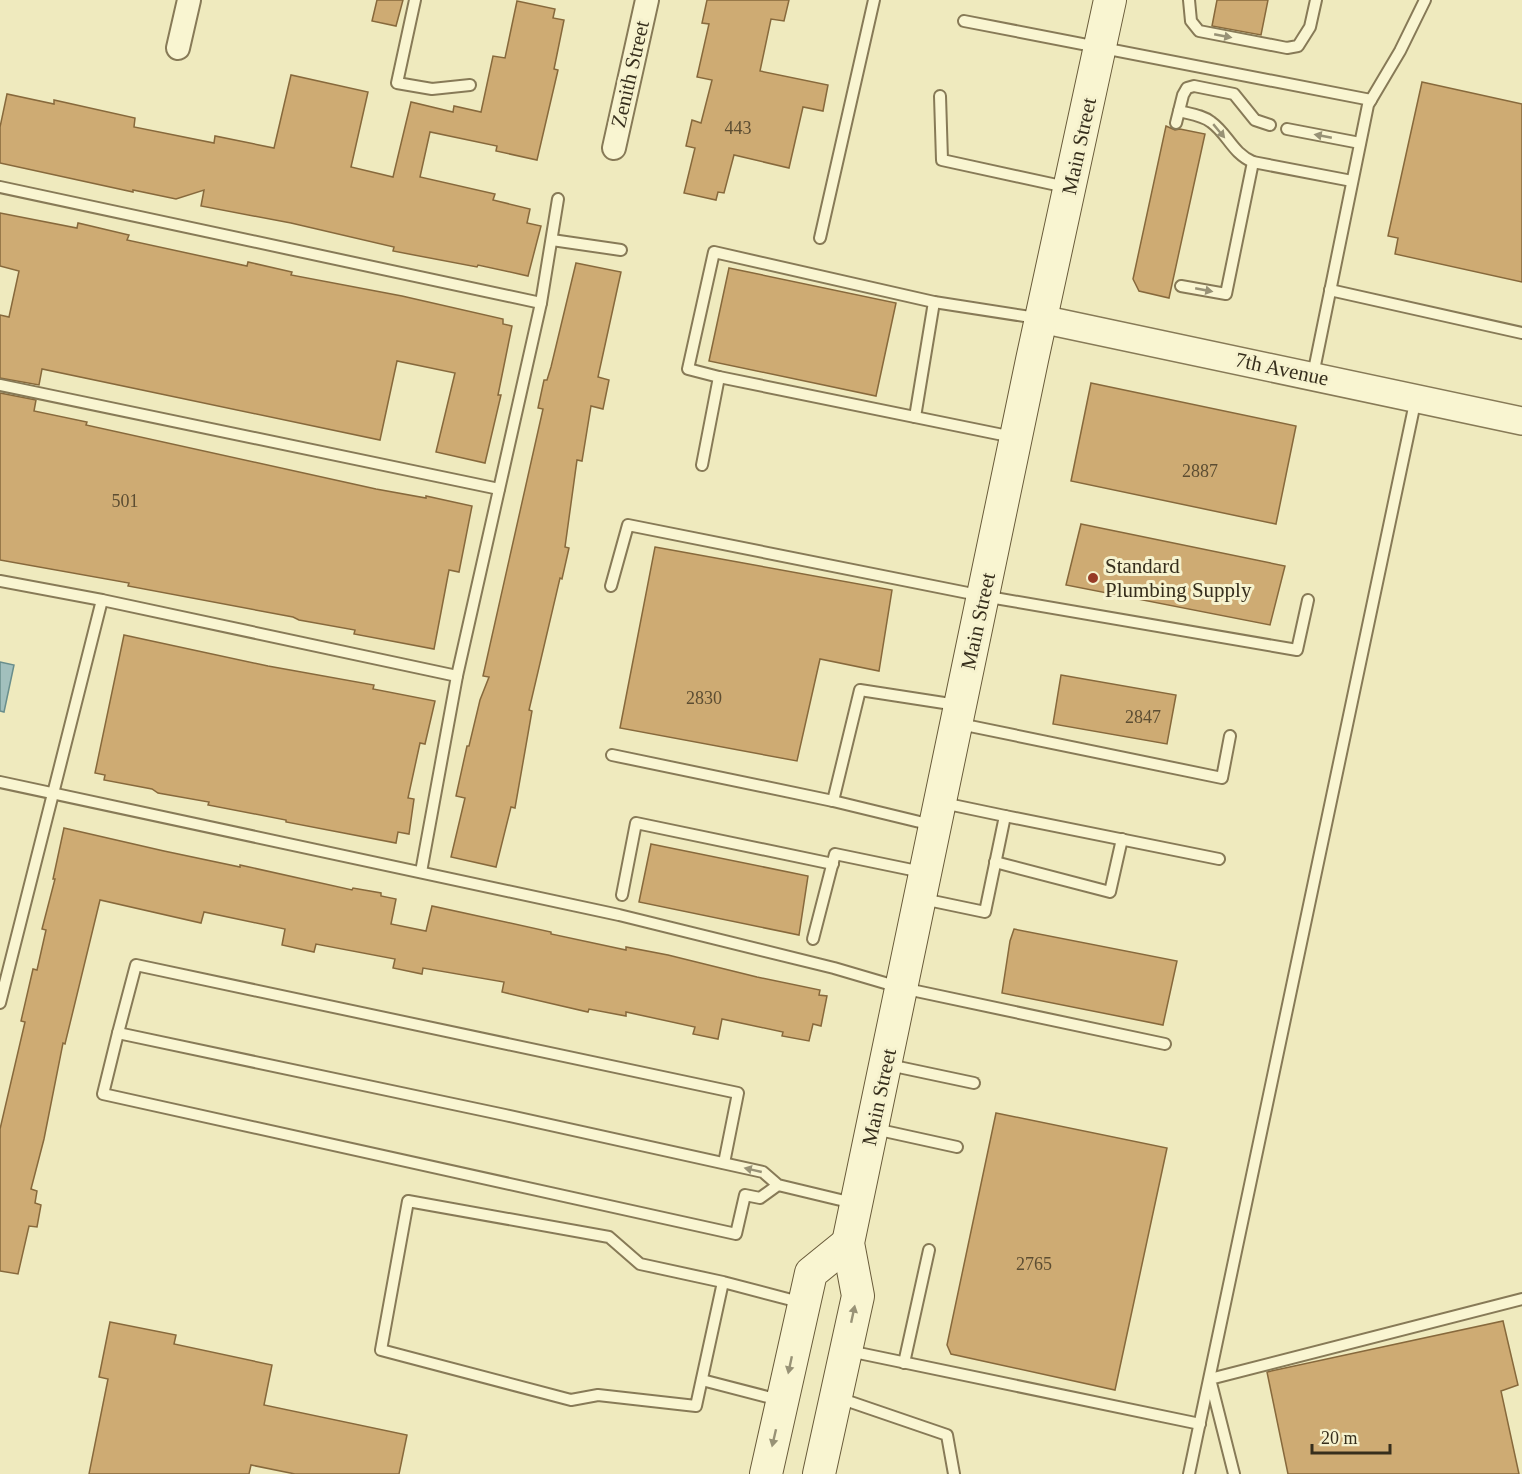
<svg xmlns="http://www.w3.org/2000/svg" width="1522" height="1474" font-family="Georgia,serif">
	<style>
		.water { fill: #a2c0bd; stroke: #698e8c; stroke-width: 1.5 }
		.building { fill: #ceab73; stroke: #87693c; stroke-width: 1.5 }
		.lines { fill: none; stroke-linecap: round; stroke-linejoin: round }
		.service-casing { stroke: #877a57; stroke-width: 14 }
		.minor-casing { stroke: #877a57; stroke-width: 26 }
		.tertiary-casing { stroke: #877a57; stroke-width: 30 }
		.secondary-casing { stroke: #695b3a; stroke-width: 34 }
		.service { stroke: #f9f5d1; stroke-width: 10 }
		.minor { stroke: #f9f5d1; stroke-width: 22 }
		.tertiary { stroke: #f9f5d1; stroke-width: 27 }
		.secondary { stroke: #f9f5d1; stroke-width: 32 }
		.oneway { fill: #989276 }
		.poi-dot { fill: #973b26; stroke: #f6f2ce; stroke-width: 2 }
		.labels { text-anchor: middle; stroke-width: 6; stroke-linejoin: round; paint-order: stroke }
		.number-label { font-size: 18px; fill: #5c4d32 }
		.street-label { font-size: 21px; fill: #362e1c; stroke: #f6f2ce }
		.poi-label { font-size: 21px; fill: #362e1c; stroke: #f6f2ce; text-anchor: start }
	</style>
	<rect width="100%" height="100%" fill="#efeabe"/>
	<path class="water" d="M0,662l14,3 -10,47 -4,-1z"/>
	<g class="building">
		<path d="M377,0h26l-7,26 -24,-5z"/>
		<path d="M707,0h82l-5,21 -13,-2 -11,52 68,14 -5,26 -20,-4 -14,61 -55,-13 -10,38 -6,-1 -2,8 -32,-7 11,-45 -9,-2 6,-26 9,3 11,-43 -15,-3 12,-53 -7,-1z"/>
		<path d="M1217,0h51l-7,35 -49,-9z"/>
		<path d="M517,1l38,8 -2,9 11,2 -10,49 4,1 -21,90 -41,-9 1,-5 -67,-14 -10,45 75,17 -2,6 37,9 -3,14 14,3 -13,50 -50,-11 -1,2 -84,-16 1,-4 -103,-24 -90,-17 3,-16 -28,9 -43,-9v2l-133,-29v-36l7,-33 47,10v-4l81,18 -1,9 80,16 1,-7 59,12 17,-73 77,17 -17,75 42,10 18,-75 42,10 1,-6 27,6 12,-56 12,2z"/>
		<path d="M1422,82l100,22v178l-127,-28 3,-16 -10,-2z"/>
		<path d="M1166,126l9,4 5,-1 25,5 -36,164 -30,-7 -6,-12z"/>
		<path d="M0,213l77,15 1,-5 51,12 -2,5 120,26 1,-4 44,10 -1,3 111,21 101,23v5l9,2 -14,69h3l-16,68 -49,-11 19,-79 -58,-12 -17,79 -338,-71 -3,16 -39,-7v-63l9,2 10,-46 -19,-5z"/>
		<path d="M576,263l45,9 -23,105 11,3 -6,29 -12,-3 -9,55 -5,-1 -12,87 4,1 -7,31 -2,-1 -31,132 3,1 -17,97 -4,-1 -15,60 -45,-10 14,-59 -9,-2 11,-50h2l11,-46 9,-23 -6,-1 60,-267 -5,-1 6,-28h3l4,-13z"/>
		<path d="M729,268l167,35 -20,93 -167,-35z"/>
		<path d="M1091,383l205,43 -20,98 -205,-43z"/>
		<path d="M0,393l36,7 -2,11 53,11 -1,3 290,64 50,9v-2l46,10 -13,66 -10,-2 -15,79 -80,-15 1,-4 -56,-10 -6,-3 -165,-31 1,-3 -129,-23z"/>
		<path d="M1081,524l204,42 -15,59 -204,-40z"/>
		<path d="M655,547l237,43 -13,81 -59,-12 -23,102 -177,-33z"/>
		<path d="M124,635l144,31 106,19 -1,4 62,12 -10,43 -5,-1 -12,55 6,1 -5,35 -11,-2 -2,11 -110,-21v-2l-78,-15 1,-3 -51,-9 -6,-4 -48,-9 1,-5 -10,-2z"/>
		<path d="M1061,675l115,20 -9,49 -114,-20z"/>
		<path d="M64,828l100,23 76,16v-2l112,25 1,-2 28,5v3l15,3 -5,25 35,7 6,-25 119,26v2l75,16v-3l42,8 89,22 63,13 -1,5 8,1 -6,30 -8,-2 -4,17 -27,-5 1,-4 -61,-13 -4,20 -25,-5 2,-7 -69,-15v4l-37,-7 -1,3 -86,-20 2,-10 -81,-14 -1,6 -29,-6 2,-9 -79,-15 -2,8 -32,-7 3,-16 -81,-17 -3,11 -101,-23 -35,144 -2,-1 -19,96 -13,50 6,2 -2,12 6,2 -4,22 -8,-1 -11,48 -18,-3v-142l25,-107 -4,-1 12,-52 4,1 9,-40 -4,-1 13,-50h-2z"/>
		<path d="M651,844l157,32 -9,59 -160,-33z"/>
		<path d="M1014,929l163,32 -14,64 -161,-32 8,-52z"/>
		<path d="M996,1113l171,35 -52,242 -164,-36 -4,-9z"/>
		<path d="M1503,1321l15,64 -17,6 18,83h-231l-21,-102z"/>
		<path d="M110,1322l66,13 -2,9 98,21 -8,40 143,30 -8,39h-104l-44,-9 -2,9h-160l19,-95 -9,-2z"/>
	</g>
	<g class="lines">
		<defs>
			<g id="service">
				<path d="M415,0l-18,83 35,6 38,-4"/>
				<path d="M1189,0l2,21 8,10 88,17 11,-2 12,-19 6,-27"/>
				<path d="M964,21l407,79"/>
				<path d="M940,96l2,64 124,27"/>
				<path d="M1179,111c11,3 23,4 32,11 17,12 21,31 42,40"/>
				<path d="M1176,123l7,-28 4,-7 7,-2 40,8 21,26 15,5"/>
				<path d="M1287,129l73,14"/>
				<path d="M0,187l541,116"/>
				<path d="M820,238l54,-238"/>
				<path d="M552,240l69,10"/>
				<path d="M1181,286l45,8 27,-132 99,19"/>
				<path d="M1330,290l192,43"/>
				<path d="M1313,375l55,-270 32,-54 25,-51"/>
				<path d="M719,377l-31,-8 26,-117 220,50 103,16"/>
				<path d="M0,385l499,104"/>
				<path d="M915,417l19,-115"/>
				<path d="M702,465l17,-88 294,60"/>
				<path d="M0,581l102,19 355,76"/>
				<path d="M611,586l17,-61 355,71 314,54 11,-50"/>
				<path d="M960,724l262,54 8,-42"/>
				<path d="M612,755l221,46"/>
				<path d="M0,782l619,133 215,53 68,20 263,56"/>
				<path d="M1005,816l214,43"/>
				<path d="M932,825l-99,-24 27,-111 97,15"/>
				<path d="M995,862l115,30 12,-53"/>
				<path d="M421,872l36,-196 84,-373 17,-104"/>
				<path d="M622,895l14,-72 197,41"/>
				<path d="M923,899l62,13 20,-96 -62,-13"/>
				<path d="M813,939l22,-85 87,18"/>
				<path d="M0,1003l102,-403"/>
				<path d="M118,1033l18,-68 602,128 -14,70"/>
				<path d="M889,1065l85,18"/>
				<path d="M875,1129l82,18"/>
				<path d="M778,1185l-18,13 -15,-3 -9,39 -633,-140 15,-61 387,82 258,57 15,13 75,18"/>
				<path d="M723,1282l-27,124 -98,-11 -27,5 -190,-50 27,-149 201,36 31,27 83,18 80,21"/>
				<path d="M849,1351l351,73"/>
				<path d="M904,1363l25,-113"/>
				<path d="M702,1380l77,20"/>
				<path d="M839,1398l108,37 7,39"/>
				<path d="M1189,1474l227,-1076"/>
				<path d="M1234,1474l-24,-95 312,-80"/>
			</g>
			<g id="minor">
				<path d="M178,48l11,-48"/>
				<path d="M614,148l33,-148"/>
			</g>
			<path id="tertiary" d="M1041,319l481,102"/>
			<g id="secondary">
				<path d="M766,1474l45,-201 37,-30"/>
				<path d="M819,1474l39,-178 -10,-53 184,-883 78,-360"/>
			</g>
		</defs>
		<use href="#service" class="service-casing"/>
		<use href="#minor" class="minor-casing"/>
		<use href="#tertiary" class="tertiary-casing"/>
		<use href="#secondary" class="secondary-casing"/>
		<use href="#service" class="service"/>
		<use href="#minor" class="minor"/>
		<use href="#tertiary" class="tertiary"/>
		<use href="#secondary" class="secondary"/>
	</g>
	<defs><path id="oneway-solid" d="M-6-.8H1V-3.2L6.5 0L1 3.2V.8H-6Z" transform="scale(1.5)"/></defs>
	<g class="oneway">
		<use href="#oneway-solid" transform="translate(1223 36) rotate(11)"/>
		<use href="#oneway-solid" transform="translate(1219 131) rotate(50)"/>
		<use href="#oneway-solid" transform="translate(1323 136) rotate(-169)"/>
		<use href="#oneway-solid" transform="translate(1204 290) rotate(11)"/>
		<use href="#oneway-solid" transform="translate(753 1170) rotate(-167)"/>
		<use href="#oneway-solid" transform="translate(853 1314) rotate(-78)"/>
		<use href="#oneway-solid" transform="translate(790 1365) rotate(102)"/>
		<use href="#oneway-solid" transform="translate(774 1438) rotate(103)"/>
	</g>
	<circle class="poi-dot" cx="1093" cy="578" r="6"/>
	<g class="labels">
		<g class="number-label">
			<text x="738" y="134">443</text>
			<text x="1200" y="477">2887</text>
			<text x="125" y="507">501</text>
			<text x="704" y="704">2830</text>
			<text x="1143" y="723">2847</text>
			<text x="1034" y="1270">2765</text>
		</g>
		<g class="street-label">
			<text transform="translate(630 74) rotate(-77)" y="7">Zenith Street</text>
			<text transform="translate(1079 146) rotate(-78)" y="7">Main Street</text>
			<text transform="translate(1282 369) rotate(12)" y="7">7th Avenue</text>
			<text transform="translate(978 621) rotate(-78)" y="7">Main Street</text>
			<text transform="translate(879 1097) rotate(-78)" y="7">Main Street</text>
		</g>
		<g class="poi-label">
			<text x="1105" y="573">Standard<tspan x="1105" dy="24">Plumbing Supply</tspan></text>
		</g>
	</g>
	<path d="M1312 1444v9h78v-9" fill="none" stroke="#362e1c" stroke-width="3"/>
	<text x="1321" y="1444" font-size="18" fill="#362e1c" stroke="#f6f2ce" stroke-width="4.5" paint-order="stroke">20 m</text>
</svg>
